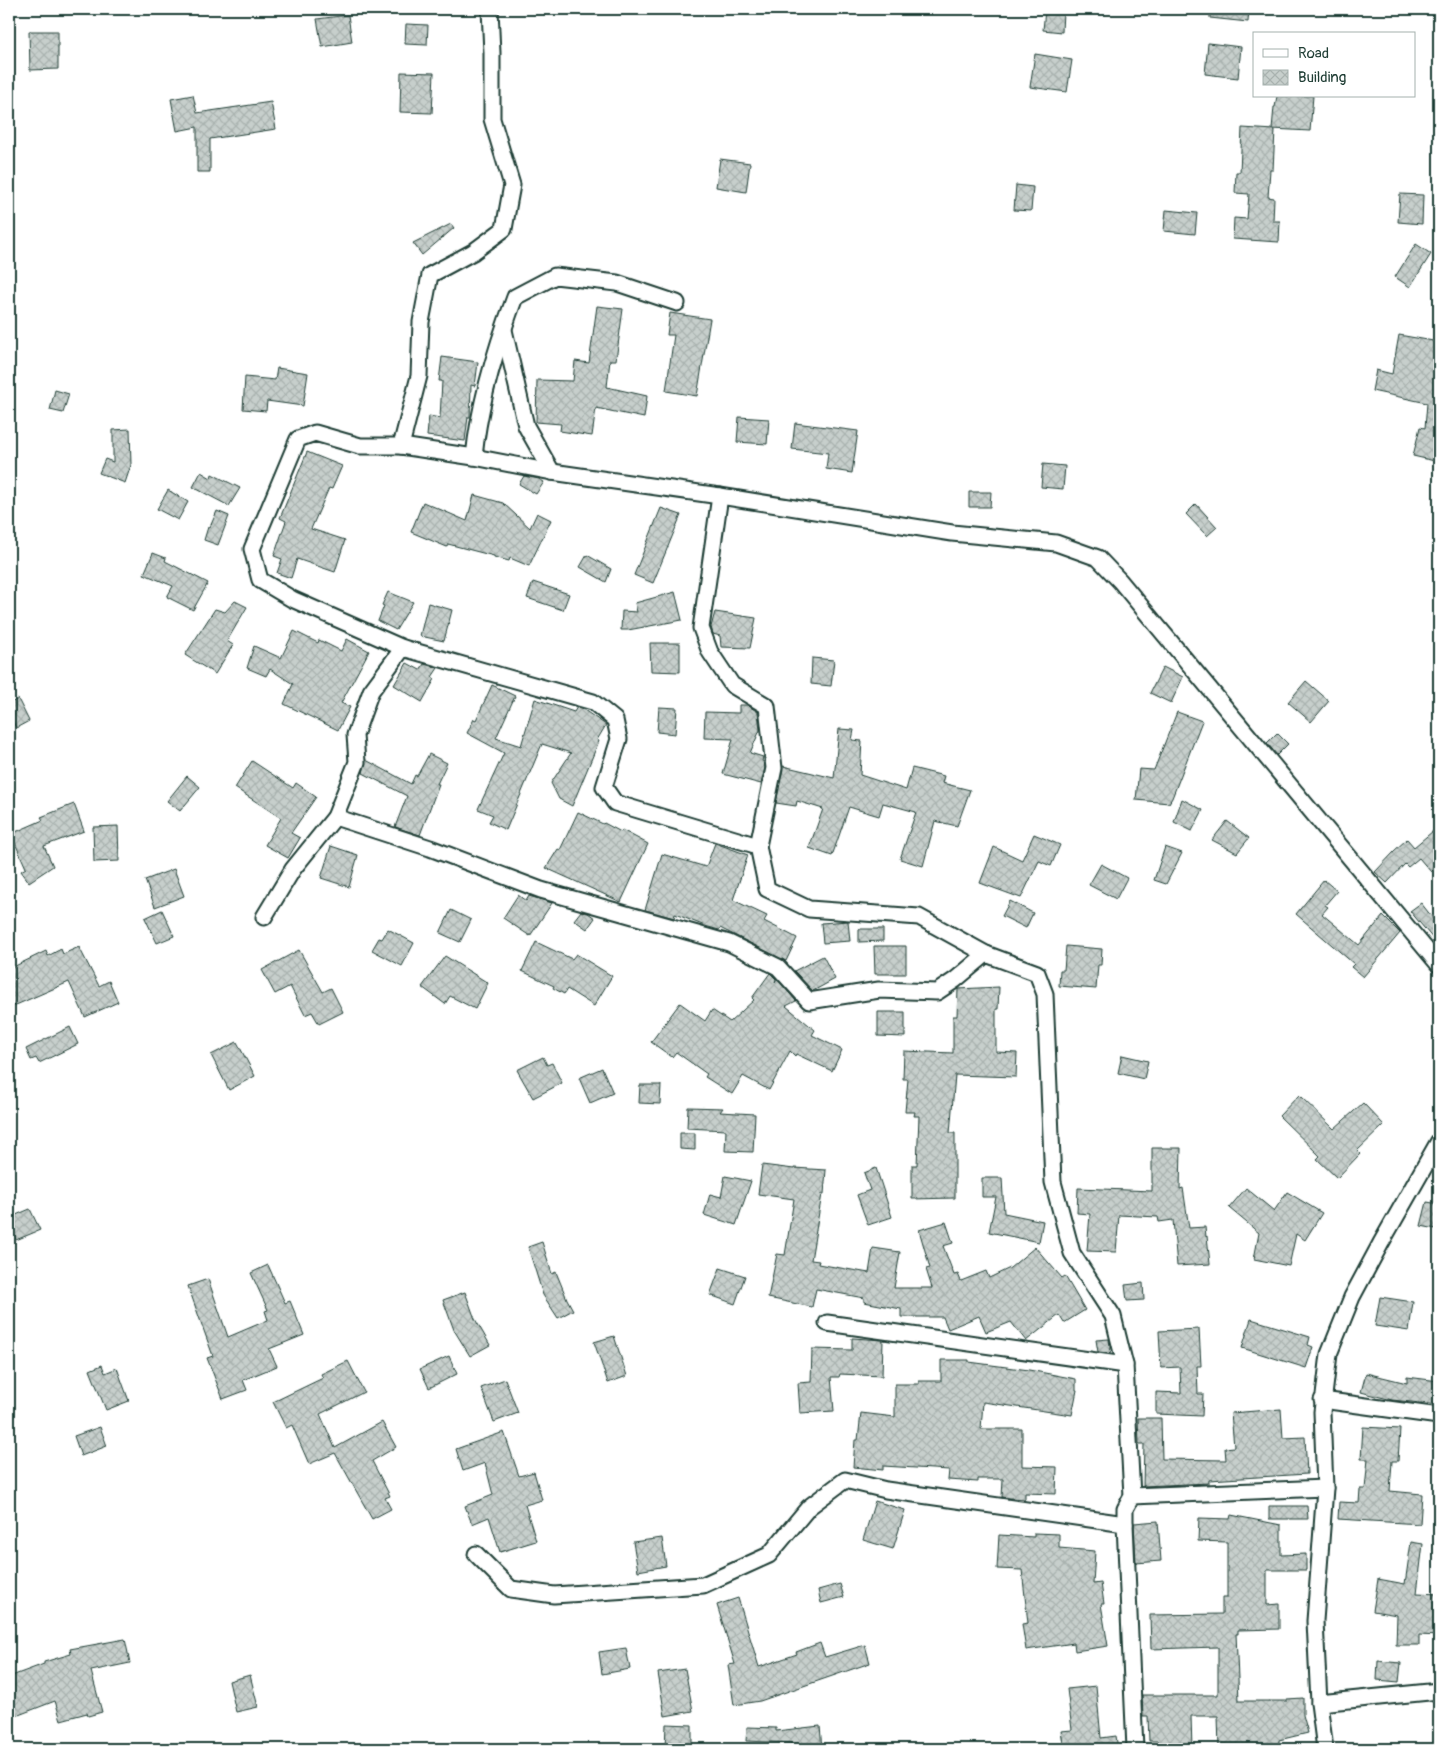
<svg xmlns="http://www.w3.org/2000/svg" width="1448" height="1758" font-family="Pangolin,sans-serif">
	<style>
		.building { fill: url(#building-cross-hatch); stroke: #1f3d34 }
		.lines { fill: none; stroke-linecap: round; stroke-linejoin: round }
		.minor-casing { stroke: #1f3d34; stroke-width: 19 }
		.minor { stroke: #fff; stroke-width: 15 }
	</style>
	<defs>
		<pattern id="building-cross-hatch" width="8" height="8" patternUnits="userSpaceOnUse" patternTransform="scale(1.25)"><rect width="8" height="8" fill="#c7cfcc"/><path d="M0 0l8 8M0 8l8-8" fill="none" stroke="#aab3b0"/></pattern>
	</defs>
	<rect width="100%" height="100%" fill="#fff"/>
	<filter id="ink" filterUnits="userSpaceOnUse"><feTurbulence type="fractalNoise" baseFrequency=".02" numOctaves="2"/><feDisplacementMap in="SourceGraphic" scale="10" xChannelSelector="R" yChannelSelector="G"/><feConvolveMatrix kernelMatrix="1 2 1 2 8 2 1 2 1" color-interpolation-filters="sRGB"/></filter>
	<g filter="url(#ink)">
		<g class="building">
			<path d="M1210,9h39l-1,13 -38,-4z"/>
			<path d="M1045,10l18,1 -1,21 -19,-2z"/>
			<path d="M348,15l4,27 -30,5 -5,-28z"/>
			<path d="M406,24l22,1 -1,20 -22,-1z"/>
			<path d="M29,31h29v38l-28,1z"/>
			<path d="M1208,43l33,4 -3,31 -33,-4z"/>
			<path d="M1035,54l37,6 -5,32 -37,-5z"/>
			<path d="M401,72l33,1 -2,40 -32,-1z"/>
			<path d="M193,95l4,18 74,-11 5,27 -66,10v33h-13v-45l-20,4 -6,-32z"/>
			<path d="M1277,96h36l-3,35 -38,-2 2,-22h1z"/>
			<path d="M1242,128l33,2 -2,40h-3l-2,27 6,1 -1,23h7l-1,21 -46,-3 1,-21 13,1 2,-25 -14,-1 1,-21h4z"/>
			<path d="M720,159l30,4 -4,29 -30,-5z"/>
			<path d="M1016,185l17,2 -2,24 -17,-1z"/>
			<path d="M1400,194l23,1 -1,29 -24,-2z"/>
			<path d="M1166,210l31,3 -2,21 -31,-3z"/>
			<path d="M451,224l3,4 -32,27 -9,-12z"/>
			<path d="M1416,244l15,10 -21,33 -15,-10z"/>
			<path d="M597,306l26,3 -7,51h-6l-3,27 40,9 -3,22 -48,-10 -4,28 -32,-5 1,-7 -25,-2 1,-42 36,1 2,-20 14,2z"/>
			<path d="M670,313l40,6 -13,77 -31,-5 8,-56h-7z"/>
			<path d="M1399,335l40,7v120l-26,-6 7,-29 5,1 2,-25 -55,-12 4,-21 16,4z"/>
			<path d="M442,357l36,5 -3,24 -4,-1 -1,32h-2l-3,24 -38,-5 2,-20 11,2 2,-37h-3z"/>
			<path d="M277,368l31,5 -5,33 -36,-5 -1,10 -23,-2 2,-32 30,3z"/>
			<path d="M55,390l14,4 -6,19 -13,-3z"/>
			<path d="M739,417l30,2 -2,25 -30,-2z"/>
			<path d="M795,423l63,8 -6,42 -26,-4 2,-16 -36,-4z"/>
			<path d="M130,429l1,36 -6,18 -26,-10 6,-14 8,3v-32z"/>
			<path d="M307,452l35,14 -10,23 -3,-1 -18,41 34,11 -10,32 -38,-13 -6,19 -14,-5 5,-14 -8,-3 12,-35 -6,-3z"/>
			<path d="M1043,464l22,2 -2,23 -22,-2z"/>
			<path d="M201,472l10,6 1,-4 28,14 -11,18 -36,-19z"/>
			<path d="M524,476l15,3 5,3 -8,12 -17,-10z"/>
			<path d="M168,490l20,12 -10,18 -21,-11z"/>
			<path d="M969,492h22l-1,15h-21z"/>
			<path d="M474,495l29,8 27,25 7,-15 14,7 -22,46 -19,-8 -1,3 -15,-4v-1l-46,-12 -1,3 -36,-15 12,-30 44,19z"/>
			<path d="M1196,504l21,23 -10,9 -21,-22z"/>
			<path d="M661,508l20,7 -28,68 -19,-8z"/>
			<path d="M217,511l12,5 -11,29 -14,-5 4,-13h2z"/>
			<path d="M153,553l13,5 -1,3 43,22 -15,27 -26,-13 6,-11 -29,-12z"/>
			<path d="M587,555l24,14 -5,13 -26,-15z"/>
			<path d="M533,582l36,12 -6,16 -36,-12z"/>
			<path d="M388,592l25,10 -17,28 -18,-9 6,-15 -2,-1z"/>
			<path d="M675,592l7,28 -54,10h-7l1,-19 15,1 -2,-9z"/>
			<path d="M235,601l12,6 -20,34 6,4 -18,29 -30,-19 30,-46 10,3z"/>
			<path d="M428,603l24,7 -8,31 -24,-5z"/>
			<path d="M715,612l41,6 -6,30 -29,-1 -1,-11 -7,-2 -2,-7z"/>
			<path d="M294,631l24,12 1,-3 22,11 6,-12 22,12 -28,52 9,4 -12,23 -54,-26 9,-20 -23,-15 -4,7 -19,-8 7,-22 27,12z"/>
			<path d="M650,643h30v29l-29,-1z"/>
			<path d="M812,658l22,2 -3,26 -20,-2z"/>
			<path d="M407,663l13,7 4,-6 14,4 -6,9 3,2 -13,23 -28,-17z"/>
			<path d="M1163,667l20,10 -12,26 -21,-10z"/>
			<path d="M1306,681l23,20 -18,21 -23,-20z"/>
			<path d="M492,685l23,11 -19,42 25,8 14,-47 39,13 3,-5 4,1 25,17 -9,15 2,1 -27,65 -13,-7 -8,-16 20,-30 -29,-9 -36,86 -17,-8 4,-7 -15,-6 26,-56 -37,-20 7,-14 2,1z"/>
			<path d="M18,699l11,22 -13,7 -7,-15v-9z"/>
			<path d="M739,705h8l11,7 2,18 -10,23 13,4 -1,4 2,1 1,6 -4,16 -38,-10 10,-35 -29,-1 1,-26 34,1z"/>
			<path d="M659,707l18,1 -2,26 -18,-2z"/>
			<path d="M1177,712l25,9 -30,77 -3,5 -33,-3 3,-31 15,1z"/>
			<path d="M839,729l15,1 -2,10 10,1 -2,34 46,15 6,-22 32,8 -2,7 28,7 -13,36 -22,-5 -12,45 -23,-7 16,-47 -33,-9 -4,13 -30,-9 -17,49 -23,-8 14,-39 -26,-8 -1,5 -20,-3 7,-37 51,12z"/>
			<path d="M1277,733l11,11 -11,11 -10,-12z"/>
			<path d="M429,754l18,9 -10,21h2l-19,51 -25,-8 12,-31 -44,-23 3,-13 45,24 4,-9 2,1z"/>
			<path d="M252,761l41,27 3,-5 20,14 -25,36 9,5 -12,20 -23,-13 16,-27 -46,-30z"/>
			<path d="M187,776l13,11 -20,24 -13,-10z"/>
			<path d="M1182,799l21,11 -11,21 -18,-9z"/>
			<path d="M74,804l10,27 -40,15 9,20 -24,16 -8,-11 5,-3 -15,-34 32,-14 -2,-3z"/>
			<path d="M578,812l25,12 1,-1 17,9 1,-2 26,14 -27,58 -75,-34 12,-19 2,1z"/>
			<path d="M1227,821l22,17 -12,15 -25,-13z"/>
			<path d="M118,826l1,35 -25,1 -1,-35z"/>
			<path d="M1439,826v39l-8,7 -12,-14 -11,9 -3,-3 -18,19 -12,-11 19,-20v-1l13,-12 7,8z"/>
			<path d="M1034,834l26,11 -9,21 -12,-5 -18,37 -41,-15 14,-36 28,13z"/>
			<path d="M715,843l33,12 -15,45 34,16 -3,5 33,17 -11,23 -66,-33 -1,2 -14,-4 -30,-12 -1,4 -29,-8 17,-56 44,13z"/>
			<path d="M331,846l27,9 -9,32 -28,-9z"/>
			<path d="M1165,847l17,6 -16,31 -12,-4z"/>
			<path d="M1101,864l26,14 -11,21 -27,-14z"/>
			<path d="M174,869l10,27 -29,11 -10,-27z"/>
			<path d="M1324,880l13,11 -12,14 3,2 -6,7 37,31 24,-29 17,17 -37,44 -12,-10 3,-3 -58,-50z"/>
			<path d="M518,895l8,6 3,-5 23,7 -22,33 -27,-18z"/>
			<path d="M1010,901l23,12 -7,15 -24,-12z"/>
			<path d="M1421,903l18,23v20l-29,-35z"/>
			<path d="M162,910l12,26 -17,7 -12,-25z"/>
			<path d="M451,910l20,10 -11,22 -20,-9z"/>
			<path d="M581,911l7,2 7,5 -8,11 -13,-9z"/>
			<path d="M848,921l2,20 -27,2 -2,-20z"/>
			<path d="M388,929l26,14 -12,23 -30,-16 7,-12 3,1z"/>
			<path d="M859,929h24v12l-24,1z"/>
			<path d="M536,942l36,17 4,-5 36,22 -18,30 -27,-17 -3,5 -11,-6 1,-2 -32,-15z"/>
			<path d="M874,946h32v28h-31z"/>
			<path d="M1066,946l36,3 -1,16h-3l-2,24 -37,-3 1,-16h4z"/>
			<path d="M79,947l20,39 10,-5 9,21 -33,15 -16,-35 -60,26v-39l37,-18 2,5 13,-7 2,5z"/>
			<path d="M299,950l24,42 8,-4 12,24 -24,12 -7,-12 -7,3 -15,-29 -15,8 -13,-24z"/>
			<path d="M445,956l43,27 -13,26 -25,-13 -5,8 -23,-17z"/>
			<path d="M823,956l12,23 -22,12 -19,-20z"/>
			<path d="M770,973l6,6 -1,3 3,-2 18,21 -10,5 29,24 -3,5 30,15 -10,21 -36,-17 -1,2 -5,-5 -21,39 -26,-14 -11,18 -27,-17 2,-3 -31,-22 -4,5 -21,-15 29,-39 25,18 7,-11 18,12 24,-22 -2,-2z"/>
			<path d="M999,987l-1,22h-2v43l21,1 -1,24 -61,-2 -5,58h5v65l-43,1v-34h5l2,-49h-5l1,-4h-10l3,-33h-5l1,-28 49,2v-37h4l1,-27z"/>
			<path d="M878,1012h27v25l-27,-1z"/>
			<path d="M70,1027l8,17 -39,19 -3,-5 -5,2 -5,-11z"/>
			<path d="M237,1042l18,34 -26,14 -18,-35z"/>
			<path d="M1122,1055l26,6 -4,18 -26,-6z"/>
			<path d="M543,1057l4,8 5,-2 10,20 -29,15 -16,-28z"/>
			<path d="M602,1068l11,25 -23,10 -11,-25z"/>
			<path d="M640,1085h21l-1,19 -21,-1z"/>
			<path d="M1299,1095l35,34 29,-26 21,22 -27,26 3,3 -23,24 -20,-19 3,-3 -41,-40z"/>
			<path d="M688,1107l35,1 -3,4 35,2 -2,38 -28,-1 1,-21 -39,-2z"/>
			<path d="M680,1133h15v17l-15,-1z"/>
			<path d="M1152,1148h29l-1,41 3,-1 6,40 16,-1 1,10 1,-1 3,28 -33,2 -4,-46 -14,2 -1,-5 -39,-2 -3,37 -29,-1 3,-37 -13,-1 1,-25 74,3z"/>
			<path d="M762,1165l32,4v-1l32,2 -2,24h-2l-11,66 8,1 -1,3 51,9 4,-25 27,4 -6,36h38l-6,-19 4,-1 -11,-38 27,-8 7,21 -10,3 11,29 4,-1 3,7 25,-10 3,7 21,-10 25,-21 27,31 3,-2 20,34 -21,13 -5,-8 -33,26 -15,-19 -25,10 -7,-16 -31,13 -5,-12h-42v-8l-37,-7v-4l-48,-9 -4,18 -44,-9 9,-44 8,1 9,-56 -36,-5z"/>
			<path d="M876,1168l16,49 -24,8 -11,-30 13,-5 -6,-17z"/>
			<path d="M725,1176l26,5 -15,44 -32,-10 6,-21 11,3z"/>
			<path d="M982,1178h20l2,35 39,8 -4,21 -50,-10 7,-35h-14z"/>
			<path d="M1246,1188l28,23 13,-19 35,21 -17,27 -9,-6 -7,32 -35,-7 5,-26 -30,-25z"/>
			<path d="M1427,1202l12,2 -3,25 -15,-3z"/>
			<path d="M30,1209l10,21 -24,10 -7,-17v-5z"/>
			<path d="M542,1242l10,32 4,-2 11,27 6,11 -15,8 -15,-23 -15,-48z"/>
			<path d="M268,1265l17,38 5,-2 14,34 -35,14 8,17 -34,14 4,10 -24,9 -16,-41 6,-2 -25,-70 20,-7 20,58 40,-17 -3,-9 3,-1 -17,-37z"/>
			<path d="M720,1268l25,8 -10,28 -25,-9z"/>
			<path d="M1143,1283l1,17 -17,1 -2,-16z"/>
			<path d="M465,1292l10,27 15,26 -20,11 -16,-26 -11,-30z"/>
			<path d="M1380,1297l33,5 -4,29 -34,-5z"/>
			<path d="M1251,1319l59,18 -2,8 5,2 -7,21 -64,-20z"/>
			<path d="M1199,1329l2,37h-4l1,28h5l-1,22 -46,-2v-22l25,1 -1,-26 -19,1 -2,-37z"/>
			<path d="M614,1336l13,40 -19,7 -14,-41z"/>
			<path d="M852,1338l31,2 -1,36 -42,-2 -1,3h-8l3,34 -34,2 -2,-30 13,-1 1,-33 40,1z"/>
			<path d="M1109,1339l2,15 -13,-2 -2,-12z"/>
			<path d="M449,1356l8,18 -28,14 -9,-19z"/>
			<path d="M941,1360h28v2l60,8 47,9v11h1l-5,25 -89,-13 -2,27h41v37l35,1 -1,27 -31,-1v6l-15,-1 -8,-1 1,-18h-25v3l-30,-2 1,-10 -66,-4v4l-30,-3 2,-27h3l3,-27 34,4v-33h24v-3h22z"/>
			<path d="M348,1361l16,31 -44,22 15,34 47,-26 14,25 -24,14 18,35 -5,2 6,11 -19,10 -37,-66 -26,11 -17,-39 -6,3 -13,-26 50,-24 -2,-4z"/>
			<path d="M102,1365l3,8 12,-5 12,33 -23,9 -16,-40z"/>
			<path d="M1366,1373l41,10v-6l32,4v24l-47,-5 -31,-8z"/>
			<path d="M505,1379l13,34 -24,9 -13,-34z"/>
			<path d="M1281,1409l2,29 22,-1 2,37 -98,6v3l-66,3 1,-42h-5l-1,-26h23l1,41 64,1 -1,-12 9,-1 -3,-34z"/>
			<path d="M100,1427l7,19 -26,10 -7,-20z"/>
			<path d="M1363,1427l37,2 -2,32h-6l-2,30 32,3 -2,30 -82,-5 1,-17 20,1 1,-14h5l3,-30h-7z"/>
			<path d="M504,1432l15,44 15,-4 8,28 -17,5 11,36 -36,11 -11,-35 -17,7 -7,-18 28,-11 -8,-32 -22,8 -7,-22z"/>
			<path d="M875,1501l30,9 -12,39 -30,-9z"/>
			<path d="M1269,1506h38l1,13h-39z"/>
			<path d="M1231,1515l50,10v30l25,-1v16h-39v35l12,-1v25l-41,1v4h-2l3,67h48v-2l16,-1v17l5,18 -29,7v9h-60l-1,-33h-27l1,33h-33l-1,-8h-9l-1,-25h-5l-1,-21h76v-48l-67,2 -1,-34 72,-1v-16h5v-56l-29,-1 1,-23 31,1z"/>
			<path d="M1158,1521l3,40 -25,2 -2,-40z"/>
			<path d="M1034,1533l25,1v14l36,3 -2,33 8,-1 3,21h-3l7,42 -33,5 -1,-8 -48,7 -4,-26 6,-1 -6,-53 -25,-1 2,-34 35,2z"/>
			<path d="M662,1538l4,28 -28,5 -5,-29z"/>
			<path d="M1411,1542l12,2 -6,49 22,1v42l-20,-1v10h-23l1,-30 -24,-4 5,-32 27,5z"/>
			<path d="M840,1584l4,13 -23,6 -3,-13z"/>
			<path d="M738,1598l21,69 38,-13 -1,-2 24,-9 5,14 40,-12 5,18 -110,38 -26,4 -6,-40 7,-1 -18,-59z"/>
			<path d="M125,1639l5,24 -39,8 11,41 -14,4 -1,-3 -26,7 -6,-19 -39,15 -7,-19v-20l35,-13v-2l27,-8 -1,-5z"/>
			<path d="M626,1648l4,21 -28,5 -3,-22z"/>
			<path d="M1378,1661l23,2 -2,19 -22,-2z"/>
			<path d="M685,1669l8,42 -28,5 -7,-43z"/>
			<path d="M250,1675l8,32 -22,5 -7,-31z"/>
			<path d="M1096,1686l5,52 15,-2 2,13h-54l-3,-18 11,-1 -5,-41z"/>
			<path d="M666,1724l26,1v24h-27z"/>
			<path d="M820,1726l2,23h-30l-1,-6 -45,-2 1,-14 29,1v3z"/>
		</g>
		<g class="lines">
			<defs>
				<g id="minor">
					<path d="M504,330l22,96 26,46"/>
					<path d="M401,446l18,-70 2,-54 9,-47 43,-23 31,-23 8,-44 -20,-66v-66l-2,-44"/>
					<path d="M474,457c5,-51 23,-112 41,-160l40,-21 62,7 60,20"/>
					<path d="M720,496l-19,132 9,24 22,33 35,21 7,62 -16,78"/>
					<path d="M335,817l95,31 111,42 188,53 49,24 31,34 70,-11 58,2 18,-12 31,-26"/>
					<path d="M264,917l29,-48 42,-52 22,-55 -2,-27 16,-44 32,-43"/>
					<path d="M827,1323l298,42"/>
					<path d="M1322,1400l117,16"/>
					<path d="M1132,1496l-7,-131 -12,-49 -41,-63 -19,-71 -8,-188 -8,-21 -51,-19 -67,-37 -110,-8 -42,-20 -9,-43 -143,-43 -11,-16 15,-48 -4,-19 -22,-18 -190,-54 -111,-49 -32,-19 -8,-31 46,-110 17,-6 45,13h41l73,11 78,15 168,24 232,37 104,10 42,15 22,23 319,384"/>
					<path d="M476,1554l35,35 43,6 149,-10 66,-30 40,-48 36,-27 41,10 239,34"/>
					<path d="M1319,1703l120,-12"/>
					<path d="M1135,1749l-10,-225v-15l7,-13 193,-8"/>
					<path d="M1325,1749l-6,-46 -4,-82 10,-133 -3,-76 7,-58 23,-57 29,-54 58,-102"/>
				</g>
			</defs>
			<use href="#minor" class="minor-casing"/>
			<use href="#minor" class="minor"/>
		</g>
	</g>
	<rect width="1448" height="1758" fill="none" stroke="#fff" stroke-width="30"/>
	<rect x="15" y="15" width="1418" height="1728" fill="none" stroke="#1f3d34" stroke-width="2" filter="url(#ink)"/>
	<rect x="1253" y="32" width="162" height="65" fill="#ffffff" stroke="#a5b1ae"/>
	<rect x="1263" y="49" width="25" height="8" fill="#ffffff" stroke="#a5b1ae"/>
	<text x="1298" y="58" font-size="15" fill="#1f3d34">Road</text>
	<rect x="1263" y="70" width="25" height="15" fill="url(#building-cross-hatch)" stroke="#a5b1ae"/>
	<text x="1298" y="82" font-size="15" fill="#1f3d34">Building</text>
</svg>
